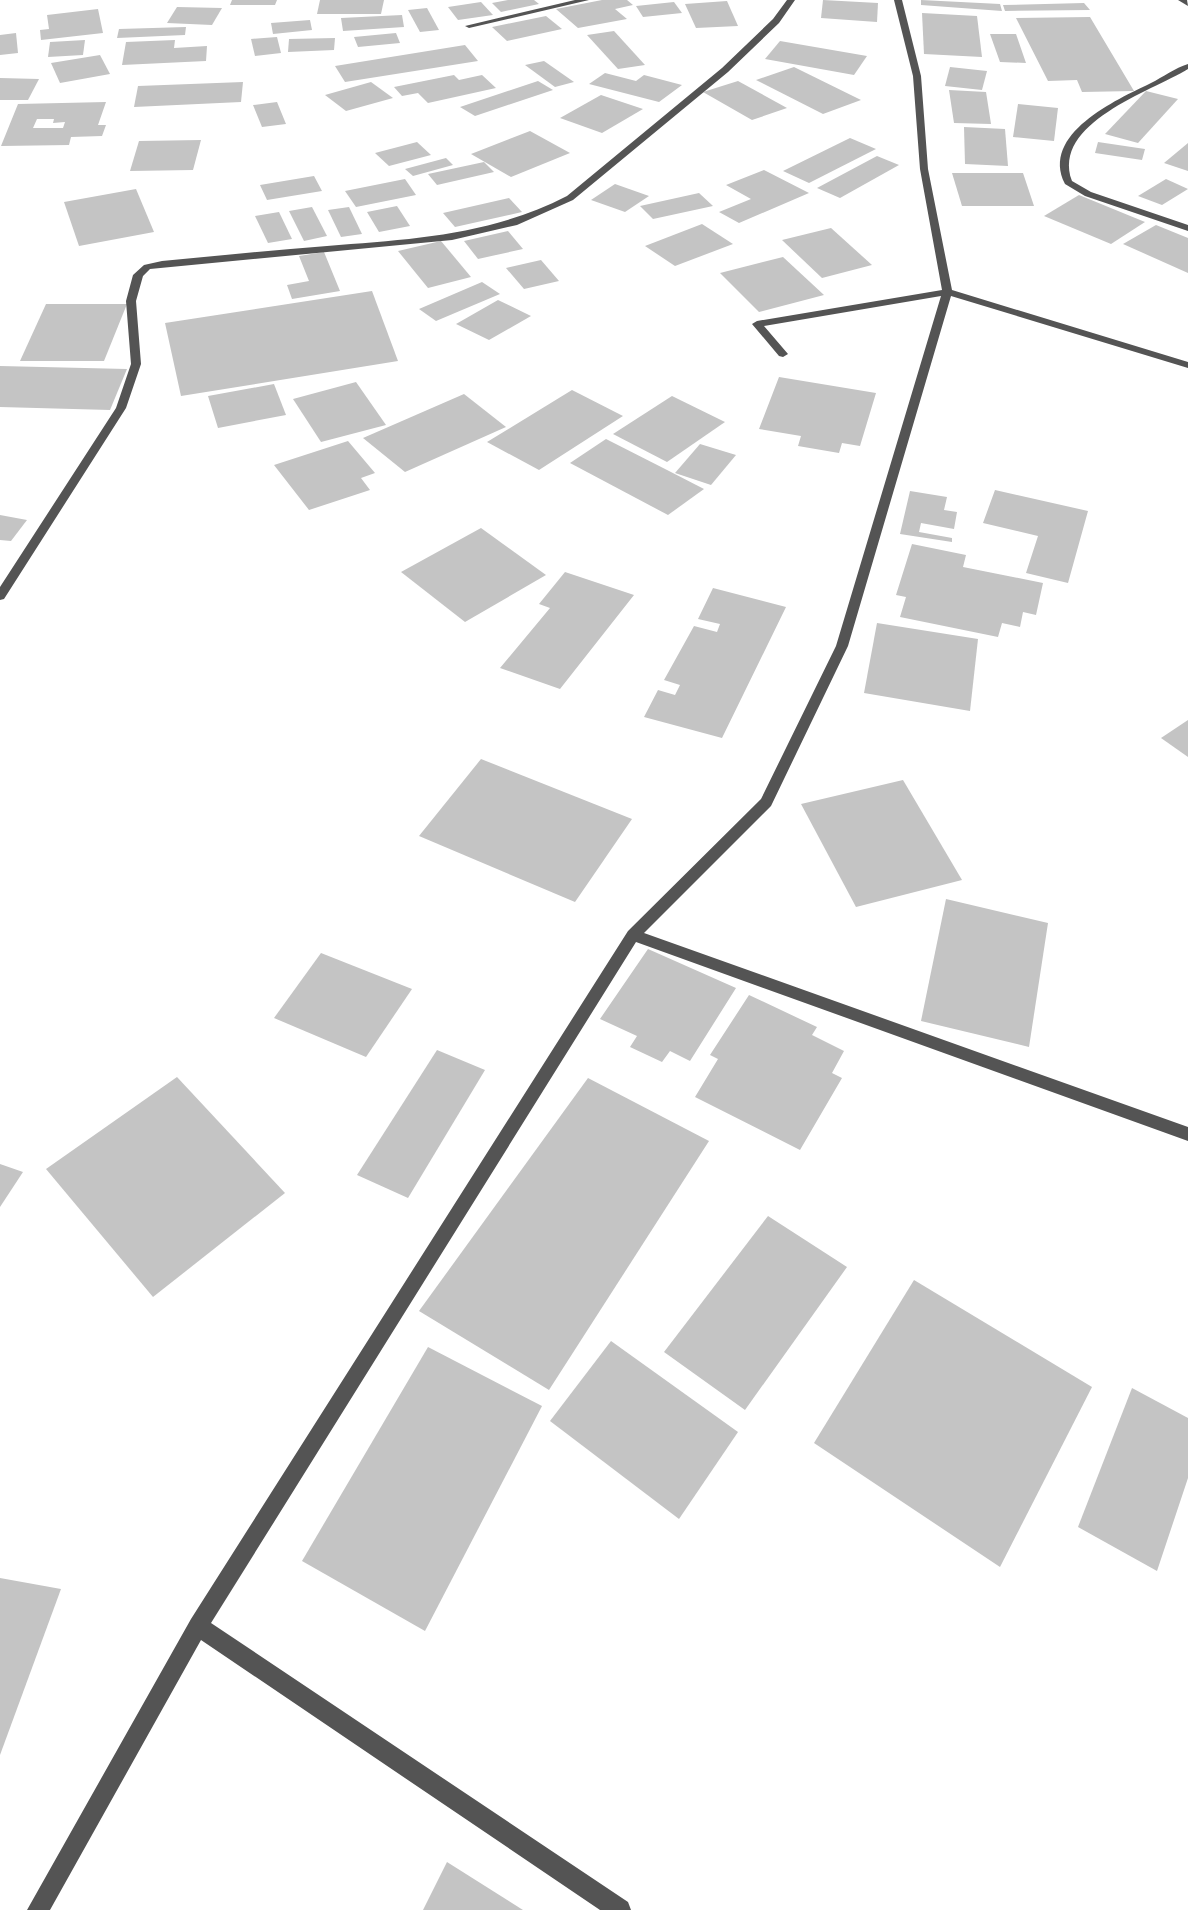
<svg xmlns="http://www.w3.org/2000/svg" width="1188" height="1910" font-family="Helvetica,sans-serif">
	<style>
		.building { fill: #c4c4c4; fill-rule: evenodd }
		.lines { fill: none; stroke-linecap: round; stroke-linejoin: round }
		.minor { fill: #545454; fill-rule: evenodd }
	</style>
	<rect width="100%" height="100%" fill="#fff"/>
	<g class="building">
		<path d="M232,0h45l-2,5h-45z"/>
		<path d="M320,0h64l-3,14h-64z"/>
		<path d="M508,0h26l5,4 -38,8 -9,-9z"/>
		<path d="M602,0h25l6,5 -18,4 12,10 -49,9 -22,-19z"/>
		<path d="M823,0l55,3 -1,19 -56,-4z"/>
		<path d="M921,0l79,4 2,7 -81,-6z"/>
		<path d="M727,1l11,25 -42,2 -11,-24z"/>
		<path d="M481,2l12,13 -35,5 -10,-13z"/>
		<path d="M674,2l8,11 -39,4 -7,-11z"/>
		<path d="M1084,3l6,7 -85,1 -2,-6z"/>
		<path d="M177,7l45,1 -10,17 -45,-2z"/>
		<path d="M427,8l12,22 -19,2 -12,-22z"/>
		<path d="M98,9l5,24 -62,7 -1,-10 9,-1 -2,-14z"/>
		<path d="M922,13l55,3 5,41 -58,-3z"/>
		<path d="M402,15l2,12 -61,4 -2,-13z"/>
		<path d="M546,16l16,13 -55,12 -15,-14z"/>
		<path d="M1090,17l44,74 -52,1 -5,-12 -29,1 -32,-63z"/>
		<path d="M310,20l2,10 -39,4 -2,-11z"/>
		<path d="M186,27l-1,8 -68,3 2,-9z"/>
		<path d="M614,31l31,34 -27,4 -31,-34z"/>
		<path d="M16,33l2,20 -18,2v-20z"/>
		<path d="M396,33l4,10 -42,4 -4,-10z"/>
		<path d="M990,34h26l10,29 -26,-1z"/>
		<path d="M277,37l4,16 -26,3 -4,-17z"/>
		<path d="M335,38l-1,12 -46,2 1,-13z"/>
		<path d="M85,40l-2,15 -35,2 2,-15z"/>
		<path d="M175,40l-1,8 33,-2 -1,15 -84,4 4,-23z"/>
		<path d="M780,41l87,15 -13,19 -89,-16z"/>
		<path d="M465,45l13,16 -133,21 -10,-16z"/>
		<path d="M100,55l10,19 -50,9 -9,-20z"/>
		<path d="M544,61l30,21 -19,5 -30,-22z"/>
		<path d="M794,67l67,33 -38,14 -67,-34z"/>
		<path d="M950,67l37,4 -5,19 -37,-4z"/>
		<path d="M605,73l31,8 8,-6 38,10 -23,17 -70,-18z"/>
		<path d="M454,75l5,5 23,-5 14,13 -68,15 -10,-10 -16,3 -8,-9z"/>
		<path d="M0,78l39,1 -11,21h-28z"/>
		<path d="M538,81l15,9 -78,26 -15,-9z"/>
		<path d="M738,81l49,27 -35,12 -49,-28z"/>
		<path d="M243,82l-2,20 -107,5 4,-21z"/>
		<path d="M371,82l22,16 -47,13 -21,-16z"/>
		<path d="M949,90l37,2 5,32 -37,-1z"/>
		<path d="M1146,91l32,8 -40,44 -33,-9z"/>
		<path d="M601,95l42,14 -41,24 -42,-15z"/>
		<path d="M106,102l-8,23h8l-4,11 -31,1 -2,8 -68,1 17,-42zM37,119h17l-1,4 12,-1 -2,6h-30z"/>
		<path d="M277,102l9,22 -24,3 -9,-22z"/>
		<path d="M1018,104l40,4 -4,33 -41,-4z"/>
		<path d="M964,127l41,2 3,37 -43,-2z"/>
		<path d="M530,131l40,22 -59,24 -40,-23z"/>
		<path d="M850,138l26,11 -67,34 -26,-12z"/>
		<path d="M201,140l-8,30 -63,1 9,-30z"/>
		<path d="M417,142l14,13 -42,11 -14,-13z"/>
		<path d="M1098,142l47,7 -3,11 -47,-7z"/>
		<path d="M1188,143v28l-24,-8z"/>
		<path d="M877,156l22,9 -59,33 -23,-10z"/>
		<path d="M446,158l7,7 -40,11 -8,-7z"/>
		<path d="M484,162l10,10 -57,13 -9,-11z"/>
		<path d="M764,170l45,23 -70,30 -20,-11 32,-13 -25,-14z"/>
		<path d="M952,173h71l11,33h-72z"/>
		<path d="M314,176l8,15 -55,9 -7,-15z"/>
		<path d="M405,179l11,16 -60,12 -11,-16z"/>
		<path d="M1166,179l22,10 -26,16 -24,-9z"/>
		<path d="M615,184l34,12 -24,16 -34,-12z"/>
		<path d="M136,189l18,43 -75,14 -15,-44z"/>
		<path d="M699,193l14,13 -60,13 -13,-13z"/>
		<path d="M1079,195l66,27 -34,22 -67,-28z"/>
		<path d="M509,198l13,14 -67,15 -12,-14z"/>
		<path d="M397,206l13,20 -31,6 -12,-20z"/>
		<path d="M312,207l15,29 -23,5 -15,-30z"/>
		<path d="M349,207l13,27 -21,3 -13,-27z"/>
		<path d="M279,212l13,27 -24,4 -13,-27z"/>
		<path d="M702,224l31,20 -58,22 -30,-20z"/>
		<path d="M1156,225l32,13v35l-65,-29z"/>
		<path d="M831,228l41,37 -50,13 -40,-38z"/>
		<path d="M508,231l15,18 -45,10 -14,-18z"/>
		<path d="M441,241l30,36 -43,11 -30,-37z"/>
		<path d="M324,252l16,39 -48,8 -5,-14 22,-4 -10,-25z"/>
		<path d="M783,257l41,38 -65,17 -39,-39z"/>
		<path d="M541,260l18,21 -35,8 -18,-21z"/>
		<path d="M482,282l18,12 -64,27 -17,-12z"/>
		<path d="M372,291l26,70 -217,35 -16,-73z"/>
		<path d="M498,300l33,16 -42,24 -33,-16z"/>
		<path d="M46,304h81l-23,57h-84z"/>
		<path d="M0,366l127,3 -17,41 -110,-3z"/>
		<path d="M779,377l97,16 -16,53 -18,-3 -3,10 -41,-7 3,-10 -42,-7z"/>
		<path d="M356,382l30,43 -65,17 -28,-43z"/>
		<path d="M274,384l12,31 -68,13 -10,-32z"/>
		<path d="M572,390l51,26 -84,54 -52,-28z"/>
		<path d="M464,394l42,33 -101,45 -42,-34z"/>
		<path d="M672,396l53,26 -58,40 -54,-28z"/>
		<path d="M606,439l63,32 35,18 -36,26 -98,-52z"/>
		<path d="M348,441l27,32 -14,5 9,12 -61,20 -35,-45z"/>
		<path d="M700,444l36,11 -25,30 -36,-12z"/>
		<path d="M995,490l93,21 -20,72 -42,-10 12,-37 -55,-13z"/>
		<path d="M910,491l37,6 -3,13 13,2 -3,17 -33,-6 -2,9 33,6v4l-52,-8z"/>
		<path d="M0,515l27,5 -16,21 -11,-1z"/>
		<path d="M481,528l65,47 -81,47 -64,-50z"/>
		<path d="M912,544l54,11 -3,12 80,16 -7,32 -13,-3 -3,15 -18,-4 -4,14 -98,-20 6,-20 -10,-2z"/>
		<path d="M565,572l69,23 -74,94 -60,-21 50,-60 -11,-4z"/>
		<path d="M713,588l73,19 -64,131 -78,-21 14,-27 17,5 5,-10 -16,-5 30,-54 23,6 3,-8 -22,-5z"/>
		<path d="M877,623l101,16 -8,72 -106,-18z"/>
		<path d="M1188,720v37l-27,-19z"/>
		<path d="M481,759l151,60 -57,83 -156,-66z"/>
		<path d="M903,780l59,100 -106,27 -55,-103z"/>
		<path d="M946,899l102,24 -19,124 -108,-26z"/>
		<path d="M648,949l88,39 -46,73 -20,-10 -8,11 -32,-15 7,-11 -37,-17z"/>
		<path d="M321,953l91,36 -46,68 -92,-39z"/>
		<path d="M749,995l68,32 -5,8 32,16 -12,22 10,5 -42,72 -105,-53 23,-38 -8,-4z"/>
		<path d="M437,1050l48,20 -77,128 -51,-23z"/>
		<path d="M177,1077l108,116 -132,104 -107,-128z"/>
		<path d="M588,1078l121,63 -160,249 -130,-79z"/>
		<path d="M0,1164l23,8 -23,35z"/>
		<path d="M768,1216l79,51 -102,143 -81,-58z"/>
		<path d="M914,1280l178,107 -92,180 -186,-124z"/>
		<path d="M611,1341l127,91 -59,87 -129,-98z"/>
		<path d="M428,1347l114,59 -117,225 -123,-70z"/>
		<path d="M1132,1388l56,30v60l-31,93 -79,-44z"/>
		<path d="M0,1578l61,11 -61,166z"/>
		<path d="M447,1862l76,48h-100z"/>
	</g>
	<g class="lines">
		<g class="minor">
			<path d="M575,0h14l-120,28 -4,-2z"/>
			<path d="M787,0h8l-16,23 -51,49 -155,128 -56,25 -65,15 -302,29 -7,7 -7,25 5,63 -15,44 -122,191 -4,1v-13l116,-179 15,-44 -5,-63 7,-26 11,-10 18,-4c55,-5 110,-11 165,-15 85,-7 162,-10 240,-50l155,-128 51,-49z"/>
			<path d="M894,0h8l19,76 7,93 24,121 236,72v6l-237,-72 -103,350 -77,160 -127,127 544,194v14l-552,-199 -425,681 417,279 3,8h-31l-399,-270 -151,270h-23l164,-291 437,-688 133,-132 75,-153 105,-350 -177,30 24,28 -5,3 -4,-1 -27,-32 5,-3 185,-31 -22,-121 -7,-93z"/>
			<path d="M1178,0h9l1,6z"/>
			<path d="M1188,64v5c-38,23 -137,54 -116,112l19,11 97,33v6l-103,-35 -20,-12c-25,-50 51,-84 86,-101 12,-6 24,-15 37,-19z"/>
		</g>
	</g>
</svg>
